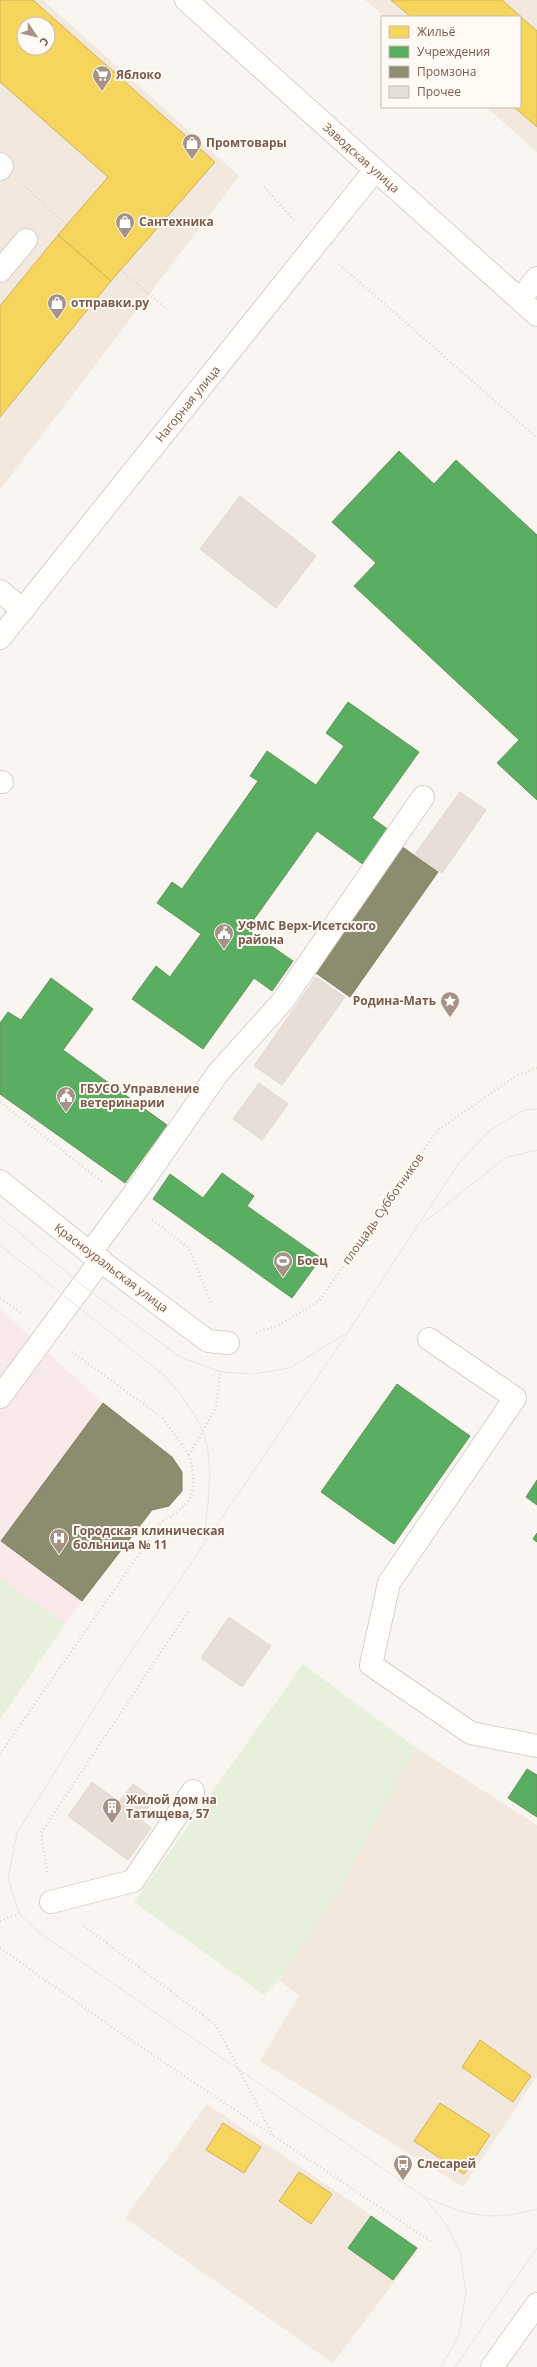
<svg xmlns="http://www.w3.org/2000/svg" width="537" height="2367" font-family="'Open Sans',sans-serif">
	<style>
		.residential { fill: #f2e8de; fill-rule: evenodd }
		.medical { fill: #fae9e9 }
		.green { fill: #e7f0db }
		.homes { fill: #f6d55c; stroke: #d1b158; fill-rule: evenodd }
		.public { fill: #5aae61; stroke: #64955b }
		.industry { fill: #8c8c6e; stroke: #877e64 }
		.building { fill: #e6ded7; stroke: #e2d8d2 }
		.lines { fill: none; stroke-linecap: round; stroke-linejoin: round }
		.minor-casing { stroke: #d7d1cb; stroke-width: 24 }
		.path { stroke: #dcd5d0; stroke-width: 2.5; stroke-dasharray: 1 3; stroke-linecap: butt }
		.minor { stroke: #fefefd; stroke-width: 22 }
		.tram { stroke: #e6e3e7; stroke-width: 1 }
		.labels { text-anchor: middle; stroke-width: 4; stroke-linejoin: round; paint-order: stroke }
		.poi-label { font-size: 12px; font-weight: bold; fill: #7a5c4d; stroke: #fffaf3; text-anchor: start }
		.street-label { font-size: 12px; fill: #7a5c4d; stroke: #fffaf3 }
	</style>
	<rect width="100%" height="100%" fill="#f9f5f0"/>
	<g class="residential">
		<path d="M0,0h43l196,176 -239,314zM24,24h24v24h-24z"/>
		<path d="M365,0h172v152l-51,-45h34v-90h-135z"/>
		<path d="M415,1747l122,78v251l-74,111 -203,-126 39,-65 -20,-16 63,-94z"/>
		<path d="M207,2104l213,144 -87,115 -208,-145z"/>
	</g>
	<path class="medical" d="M0,1309l103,94 69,54 10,15v19l-13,15 -17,4 -87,114 -65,95z"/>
	<g class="green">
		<path d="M0,1578l65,46 -65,95z"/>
		<path d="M303,1664l112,83 -73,139 -63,94 -15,15 -130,-93z"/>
	</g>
	<g class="homes">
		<path d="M0,0h33l182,162 -104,119 -53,-46 50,-58 -108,-95zM24,24h24v24h-24z"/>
		<path d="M391,0h111l35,31v96l-23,-20h6v-90h-109z"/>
		<path d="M58,235l53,46 -111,136v-111z"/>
		<path d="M480,2040l51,36 -18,26 -51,-35z"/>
		<path d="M440,2103l50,32 -26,39 -50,-33z"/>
		<path d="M223,2123l38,24 -17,26 -38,-23z"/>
		<path d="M299,2172l33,22 -21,30 -32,-23z"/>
	</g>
	<g class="public">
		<path d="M399,451l35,33 22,-24 81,75v265l-40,-37 22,-23 -165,-154 22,-23 -44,-41z"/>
		<path d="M348,702l71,50 -47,66 17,12 -25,35 -47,-34 -70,98 46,32 -21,30 -18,-13 -51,71 -71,-50 24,-33 14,11 31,-43 -44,-31 15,-21 10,7 76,-108 -8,-5 17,-25 49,34 28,-39 -18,-13z"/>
		<path d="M51,978l42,31 -30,41 104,75 -42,58 -125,-89v-71l8,-11 13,8z"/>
		<path d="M222,1173l32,23 -7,10 74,52 -29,40 -139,-99 17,-25 33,24z"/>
		<path d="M397,1384l73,52 -76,108 -73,-52z"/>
		<path d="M537,1480v25l-11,-8z"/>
		<path d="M537,1533v9l-4,-3z"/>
		<path d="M527,1769l10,6v42l-29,-19z"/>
		<path d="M371,2216l46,32 -24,32 -45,-32z"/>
	</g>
	<g class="industry">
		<path d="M401,846l37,26 -88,125 -37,-26z"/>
		<path d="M103,1403l69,54 10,15v19l-13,15 -17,4 -70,91 -81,-60z"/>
	</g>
	<g class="building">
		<path d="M240,496l76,60 -40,52 -76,-59z"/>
		<path d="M460,792l26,18 -44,63 -27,-19z"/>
		<path d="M316,977l29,20 -63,88 -28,-19z"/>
		<path d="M259,1083l29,21 -26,36 -29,-21z"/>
		<path d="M229,1617l42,29 -29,41 -41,-29z"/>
		<path d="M92,1782l27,20 14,-18 21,15 -14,20 11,9 -23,32 -60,-44z"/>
	</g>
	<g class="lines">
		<defs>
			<g id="minor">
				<path d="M186,0l351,315"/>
				<path d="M0,164l2,2 -2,3"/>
				<path d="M0,271l26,-31"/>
				<path d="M520,299l17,-21"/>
				<path d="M0,591l23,19"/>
				<path d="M0,638l375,-468"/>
				<path d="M0,782h2"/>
				<path d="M0,1181l90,72 118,88 20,2"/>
				<path d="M90,1253l51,-69 77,-111 64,-71 141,-205"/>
				<path d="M429,1339l86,59 -126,185 -18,82 100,68 66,13"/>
				<path d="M0,1397l101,-137"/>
				<path d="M51,1902l82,-21 60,-90"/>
				<path d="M492,2367l45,-63"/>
			</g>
		</defs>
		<use href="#minor" class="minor-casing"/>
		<g class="path">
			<path d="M24,186l43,39"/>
			<path d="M264,187l30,33"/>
			<path d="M339,264l198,174"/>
			<path d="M121,270l46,39"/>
			<path d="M0,1102l104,81"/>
			<path d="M152,1220l37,28 22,55"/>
			<path d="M0,1298l22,16"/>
			<path d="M256,1333l23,-8 40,-24 119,-171 78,-54 21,-8"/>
			<path d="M72,1352l91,66 26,37"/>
			<path d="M0,1754l162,-233c33,-17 36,-31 27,-66l27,-47 4,-34"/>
			<path d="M47,1872l-6,-39 148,-223"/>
			<path d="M0,1921l22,-9"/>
			<path d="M84,1926l132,99 58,112"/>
			<path d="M0,1948l116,82 317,213"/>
		</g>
		<use href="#minor" class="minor"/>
		<g class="tram">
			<path d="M0,1217l82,68 98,72 41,15 33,2 36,-6 55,-34"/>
			<path d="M423,1223l82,-65 32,-8"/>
			<path d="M0,1245l165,131c13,16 31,36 38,56 12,31 4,76 1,109"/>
			<path d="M425,2197c44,19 65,25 112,12"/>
			<path d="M441,2367l18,-32 7,-43 -6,-40 -14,-28 -23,-28 -385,-264 -19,-19 -11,-35 9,-45 96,-155 235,-346 110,-168 31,-33 35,-21 13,-1"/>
			<path d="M455,2367l82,-119"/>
		</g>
	</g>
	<defs>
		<symbol id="supermarket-pin" viewBox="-11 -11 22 30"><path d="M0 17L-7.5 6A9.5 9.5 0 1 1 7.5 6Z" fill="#a69286" stroke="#fffaf3"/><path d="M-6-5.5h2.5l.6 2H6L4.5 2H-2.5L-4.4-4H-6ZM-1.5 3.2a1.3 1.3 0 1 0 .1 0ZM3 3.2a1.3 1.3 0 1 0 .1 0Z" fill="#fff"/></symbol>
		<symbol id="shop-pin" viewBox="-11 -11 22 30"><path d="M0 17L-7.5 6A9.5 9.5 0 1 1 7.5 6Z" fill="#a69286" stroke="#fffaf3"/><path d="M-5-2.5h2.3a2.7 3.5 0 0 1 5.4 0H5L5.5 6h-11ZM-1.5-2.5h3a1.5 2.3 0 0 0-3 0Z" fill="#fff"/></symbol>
		<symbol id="civic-pin" viewBox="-11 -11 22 30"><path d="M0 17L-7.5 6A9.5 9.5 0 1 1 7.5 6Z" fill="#a69286" stroke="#fffaf3"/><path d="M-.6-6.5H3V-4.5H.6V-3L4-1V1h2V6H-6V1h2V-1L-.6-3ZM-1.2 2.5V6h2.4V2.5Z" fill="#fff"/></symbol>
		<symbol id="sight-pin" viewBox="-11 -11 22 30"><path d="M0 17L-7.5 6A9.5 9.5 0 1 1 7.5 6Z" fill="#a69286" stroke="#fffaf3"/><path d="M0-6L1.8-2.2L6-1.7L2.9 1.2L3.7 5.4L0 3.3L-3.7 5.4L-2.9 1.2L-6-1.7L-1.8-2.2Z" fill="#fff"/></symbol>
		<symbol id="stadium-pin" viewBox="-11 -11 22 30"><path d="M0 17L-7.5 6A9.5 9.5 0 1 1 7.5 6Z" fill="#a69286" stroke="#fffaf3"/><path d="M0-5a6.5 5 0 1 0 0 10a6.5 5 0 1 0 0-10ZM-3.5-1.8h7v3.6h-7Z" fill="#fff"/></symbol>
		<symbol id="hospital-pin" viewBox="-11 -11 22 30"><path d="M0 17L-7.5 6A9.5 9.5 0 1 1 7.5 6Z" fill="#a69286" stroke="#fffaf3"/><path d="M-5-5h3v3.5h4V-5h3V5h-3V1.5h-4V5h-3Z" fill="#fff"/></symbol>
		<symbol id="building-pin" viewBox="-11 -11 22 30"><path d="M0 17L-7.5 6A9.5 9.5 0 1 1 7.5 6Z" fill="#a69286" stroke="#fffaf3"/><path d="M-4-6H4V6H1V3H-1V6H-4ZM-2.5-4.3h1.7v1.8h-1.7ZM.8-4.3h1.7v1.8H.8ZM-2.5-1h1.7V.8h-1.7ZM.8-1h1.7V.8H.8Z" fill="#fff"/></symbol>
		<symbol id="bus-pin" viewBox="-11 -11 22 30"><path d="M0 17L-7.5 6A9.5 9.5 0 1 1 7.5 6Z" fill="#a69286" stroke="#fffaf3"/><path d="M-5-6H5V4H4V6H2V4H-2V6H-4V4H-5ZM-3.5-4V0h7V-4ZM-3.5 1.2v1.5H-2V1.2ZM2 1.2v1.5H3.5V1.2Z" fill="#fff"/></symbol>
	</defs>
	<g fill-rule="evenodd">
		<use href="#supermarket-pin" x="91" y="64" width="22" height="30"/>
		<use href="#shop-pin" x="181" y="132" width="22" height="30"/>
		<use href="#shop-pin" x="114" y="211" width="22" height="30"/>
		<use href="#shop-pin" x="46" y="292" width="22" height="30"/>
		<use href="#civic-pin" x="213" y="922" width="22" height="30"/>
		<use href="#sight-pin" x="439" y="990" width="22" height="30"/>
		<use href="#civic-pin" x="55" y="1085" width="22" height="30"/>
		<use href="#stadium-pin" x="272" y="1250" width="22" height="30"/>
		<use href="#hospital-pin" x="48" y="1527" width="22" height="30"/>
		<use href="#building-pin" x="101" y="1796" width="22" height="30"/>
		<use href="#bus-pin" x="392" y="2153" width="22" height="30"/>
	</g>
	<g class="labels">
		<g class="poi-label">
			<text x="116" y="79">Яблоко</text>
			<text x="206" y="147">Промтовары</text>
			<text x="139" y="226">Сантехника</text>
			<text x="71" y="307">отправки.ру</text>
			<text x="238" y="930">УФМС Верх-Исетского<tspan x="238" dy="14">района</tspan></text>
			<text x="436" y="1005" text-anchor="end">Родина-Мать</text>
			<text x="80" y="1093">ГБУСО Управление<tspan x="80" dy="14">ветеринарии</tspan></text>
			<text x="297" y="1265">Боец</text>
			<text x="73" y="1535">Городская клиническая<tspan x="73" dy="14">больница № 11</tspan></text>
			<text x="126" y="1804">Жилой дом на<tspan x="126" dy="14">Татищева, 57</tspan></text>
			<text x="417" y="2168">Слесарей</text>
		</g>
		<g class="street-label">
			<text transform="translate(361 158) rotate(42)" y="4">Заводская улица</text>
			<text transform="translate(188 404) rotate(-51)" y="4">Нагорная улица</text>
			<text transform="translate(383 1209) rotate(-55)" y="4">площадь Субботников</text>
			<text transform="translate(111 1268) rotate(37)" y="4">Красноуральская улица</text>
		</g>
	</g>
	<rect x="381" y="16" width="140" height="92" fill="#fffaf3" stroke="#cabbb1"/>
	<rect x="389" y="26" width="20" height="12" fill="#f6d55c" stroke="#cabbb1"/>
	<text x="417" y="36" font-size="12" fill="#7a5c4d">Жильё</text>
	<rect x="389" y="46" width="20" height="12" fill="#5aae61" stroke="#cabbb1"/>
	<text x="417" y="56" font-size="12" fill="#7a5c4d">Учреждения</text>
	<rect x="389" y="66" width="20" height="12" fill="#8c8c6e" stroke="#cabbb1"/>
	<text x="417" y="76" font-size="12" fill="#7a5c4d">Промзона</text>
	<rect x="389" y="86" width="20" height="12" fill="#e6ded7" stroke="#cabbb1"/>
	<text x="417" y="96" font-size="12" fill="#7a5c4d">Прочее</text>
	<g transform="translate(36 36) rotate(125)"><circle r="19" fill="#fffaf3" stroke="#cabbb1"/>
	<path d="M0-3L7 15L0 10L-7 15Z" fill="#a69286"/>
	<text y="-6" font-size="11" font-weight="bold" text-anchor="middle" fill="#7a5c4d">С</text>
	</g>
</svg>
